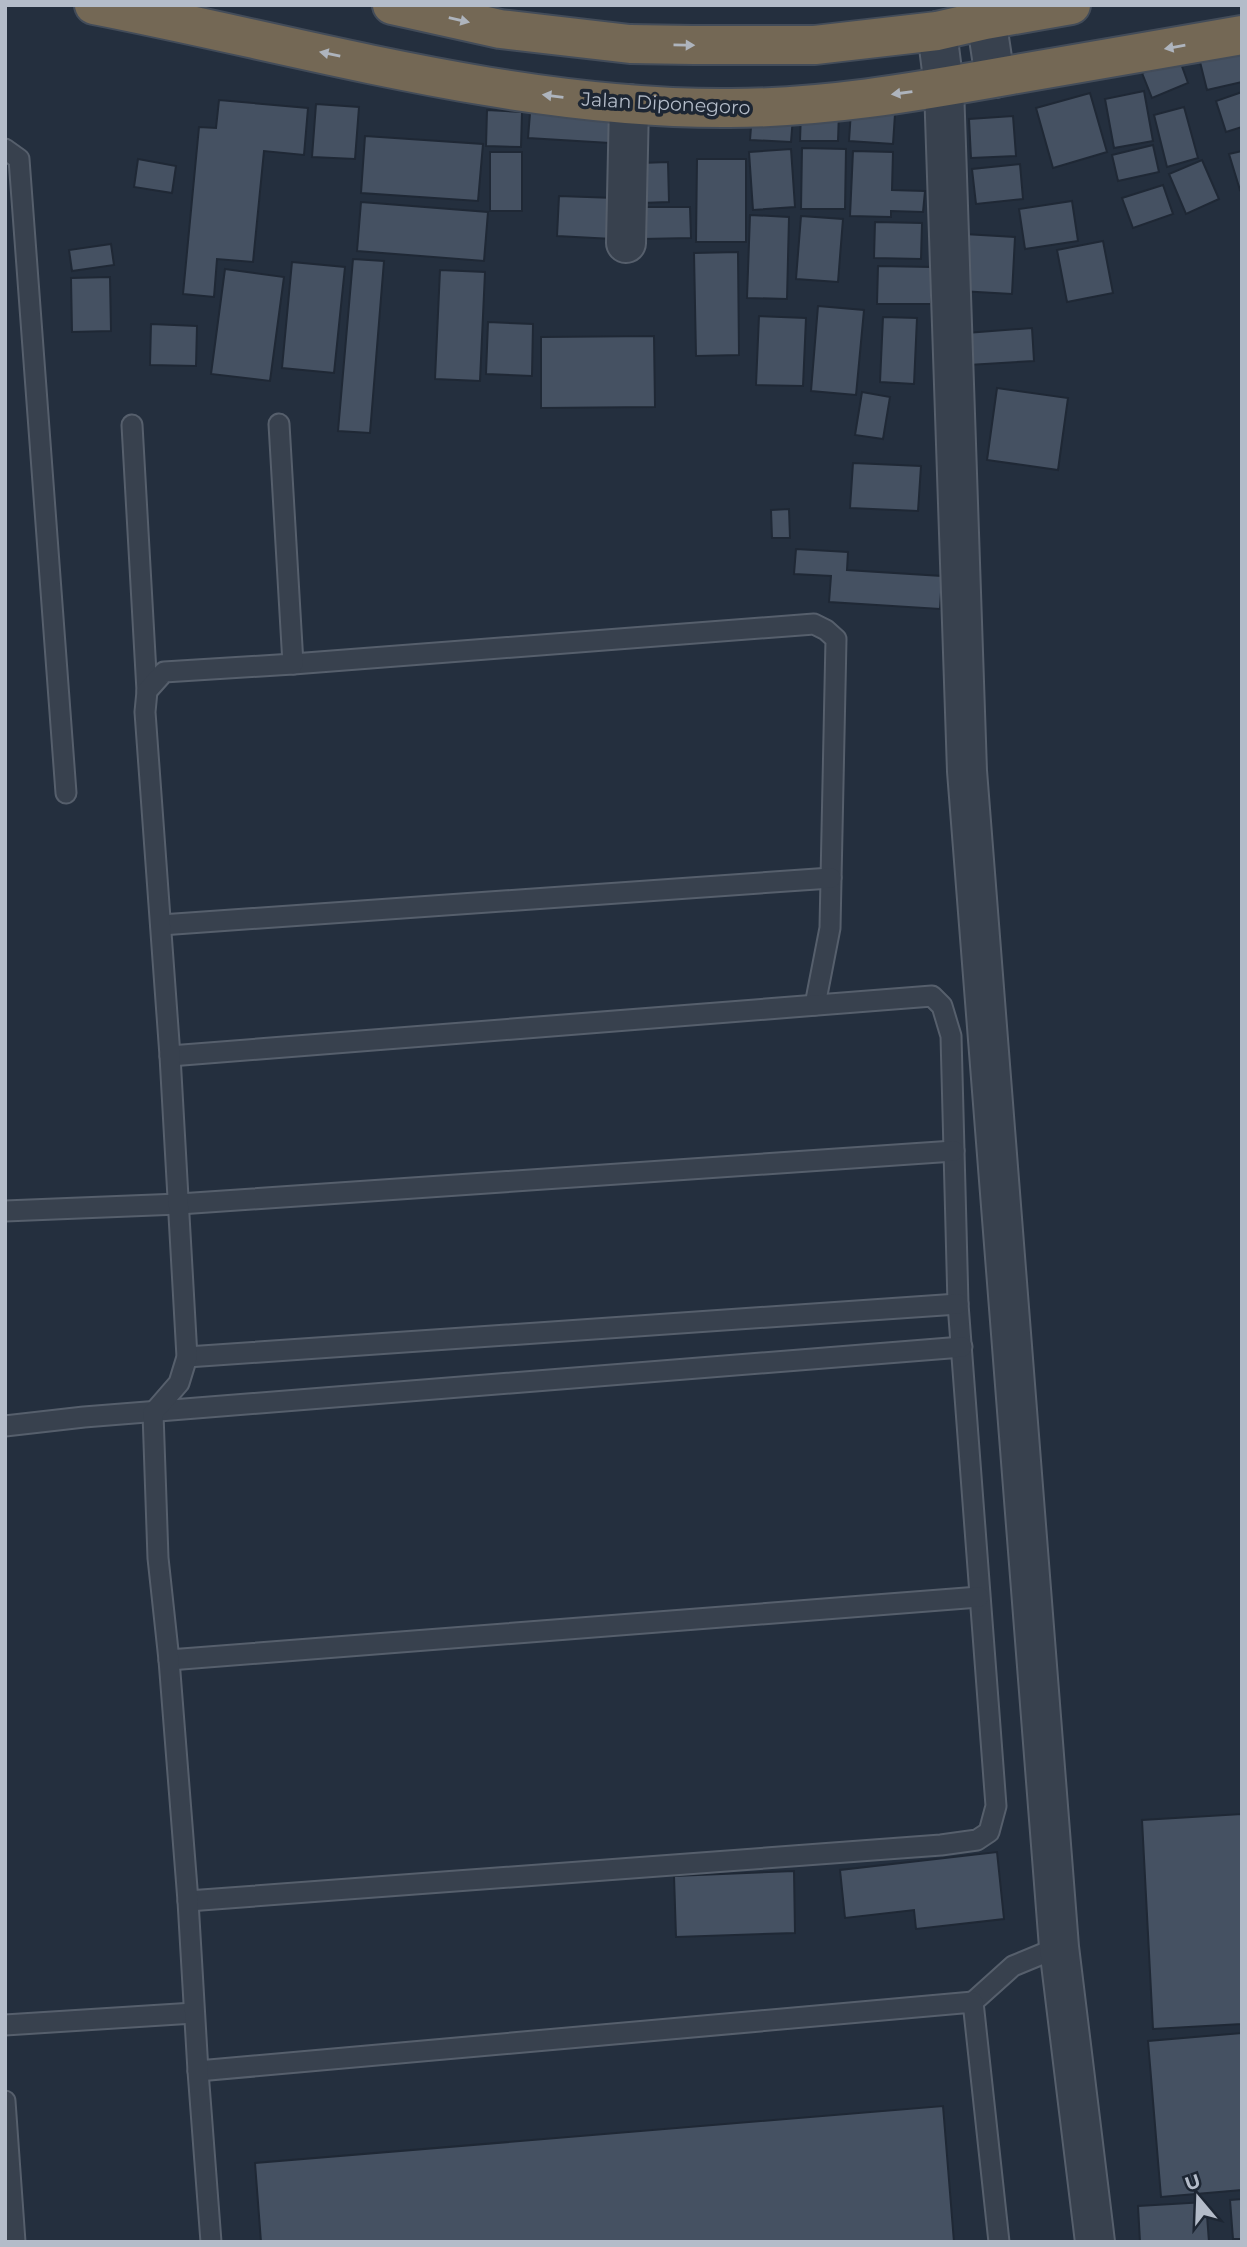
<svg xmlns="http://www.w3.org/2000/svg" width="1247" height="2247" font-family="Montserrat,sans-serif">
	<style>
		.building { fill: #455162; stroke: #1f2835; stroke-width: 2 }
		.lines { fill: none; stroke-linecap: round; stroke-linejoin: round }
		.lane-casing { stroke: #565f6c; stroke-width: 23 }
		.street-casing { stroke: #565f6c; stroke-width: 42 }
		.highway-casing { stroke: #434c59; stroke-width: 42 }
		.lane { stroke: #38414e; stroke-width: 19 }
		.street { stroke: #38414e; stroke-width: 38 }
		.highway { stroke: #746855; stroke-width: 38 }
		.oneway { fill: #aeb4bd }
		.labels { text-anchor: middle; stroke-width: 7; stroke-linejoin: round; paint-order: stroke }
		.street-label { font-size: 19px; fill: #b4bcc9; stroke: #1d2633 }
	</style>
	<rect width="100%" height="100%" fill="#242f3e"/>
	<g class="building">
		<path d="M1242,52v30l-35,8 -7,-28z"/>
		<path d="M1179,58l9,25 -36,15 -10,-25z"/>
		<path d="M1144,91l9,50 -39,7 -9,-49z"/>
		<path d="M1242,92v35l-16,5 -10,-31z"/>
		<path d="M1090,93l17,59 -54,16 -17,-60z"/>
		<path d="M219,100l89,8 -4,47 -40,-4 -11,111 -36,-3 -3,38 -31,-3 16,-167 17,1z"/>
		<path d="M531,101l82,5 -3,37 -82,-5z"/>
		<path d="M316,104l43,3 -4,52 -43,-2z"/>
		<path d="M1184,107l14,51 -31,9 -13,-52z"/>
		<path d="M487,110l35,2 -1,35 -35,-1z"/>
		<path d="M801,111l38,1 -1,29h-38z"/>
		<path d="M851,111l44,3 -2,30 -44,-3z"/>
		<path d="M752,114l41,3 -2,25 -41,-2z"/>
		<path d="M1013,116l3,40 -45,2 -2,-39z"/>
		<path d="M365,136l118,8 -5,57 -117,-8z"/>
		<path d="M1153,145l6,27 -41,9 -6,-26z"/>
		<path d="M802,148l44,1 -1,60h-44z"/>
		<path d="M791,149l4,58 -42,3 -4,-58z"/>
		<path d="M853,151l40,1 -1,38 33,1 -2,21 -32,-1v6l-41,-1z"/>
		<path d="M1242,151v38l-2,1 -11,-36z"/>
		<rect x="490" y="152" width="32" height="59"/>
		<path d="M138,159l38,7 -4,27 -38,-6z"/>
		<path d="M697,159h49v83h-50z"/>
		<path d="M1202,160l17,39 -33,15 -17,-40z"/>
		<path d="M668,162l1,40 -28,1 -1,-40z"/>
		<path d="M1020,164l3,35 -47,5 -4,-35z"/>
		<path d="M1163,185l10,29 -40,14 -11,-30z"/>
		<path d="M559,196l56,2 -2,41 -56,-3z"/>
		<path d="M1072,201l6,40 -53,8 -6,-40z"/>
		<path d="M361,202l127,10 -4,49 -127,-10z"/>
		<path d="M642,207h48l1,31 -49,1z"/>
		<path d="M750,215l39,2 -2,82 -40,-1z"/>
		<path d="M801,216l42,3 -5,63 -42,-3z"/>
		<path d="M875,222l47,1 -1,36 -47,-1z"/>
		<path d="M964,234l51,3 -3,57 -52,-3z"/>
		<path d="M1103,241l10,52 -46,9 -10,-52z"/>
		<path d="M111,244l3,21 -42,6 -3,-21z"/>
		<path d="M738,252l1,103 -43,1 -2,-103z"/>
		<path d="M353,259l31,2 -14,172 -32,-2z"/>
		<path d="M292,262l53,5 -11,106 -52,-5z"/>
		<path d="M878,266l54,1 -1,37h-54z"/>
		<path d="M225,269l59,8 -14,104 -59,-7z"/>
		<path d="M440,270l45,2 -5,109 -45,-2z"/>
		<path d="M110,277l1,54 -39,1 -1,-54z"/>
		<path d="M818,306l46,4 -8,85 -45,-4z"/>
		<path d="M759,316l47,2 -3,68 -47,-1z"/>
		<path d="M883,317l34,1 -3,66 -34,-2z"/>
		<path d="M488,322l45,2 -1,52 -46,-2z"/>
		<path d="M151,324l46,2 -1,40 -46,-1z"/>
		<path d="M1032,328l2,33 -66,4 -2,-32z"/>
		<path d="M654,336l1,71 -114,1v-71z"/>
		<path d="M997,388l71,10 -10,72 -71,-10z"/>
		<path d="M862,392l28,5 -7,42 -28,-4z"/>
		<path d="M853,463l68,3 -3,45 -68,-3z"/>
		<path d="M789,509l1,29h-18l-1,-28z"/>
		<path d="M796,549l52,3 -1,18 95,6 -2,33 -111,-7 2,-26 -37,-2z"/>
		<path d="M1242,1814v210l-89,5 -11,-209z"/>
		<path d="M997,1852l7,67 -88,10 -2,-19 -69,8 -5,-48z"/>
		<path d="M794,1871l1,62 -119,4 -2,-61z"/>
		<path d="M1242,2033v157l-81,7 -13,-156z"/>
		<path d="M943,2106l11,136h-693l-6,-79z"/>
		<path d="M1242,2199v40h-9l-3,-39z"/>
		<path d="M1206,2202l3,40h-69l-2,-36z"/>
	</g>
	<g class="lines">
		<defs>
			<g id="lane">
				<path d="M5,149l14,10 47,634"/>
				<path d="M132,425l15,266"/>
				<path d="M293,664l521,-40 12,6 10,9 -6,289 -15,77"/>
				<path d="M161,925l670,-47"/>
				<path d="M170,1056l762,-60 10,10 9,30 7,268 38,502 -7,26 -12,8 -36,5 -753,56"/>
				<path d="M5,1211l174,-7 775,-53"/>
				<path d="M187,1357l771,-53"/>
				<path d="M5,1426l79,-9 878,-70"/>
				<path d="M169,1660l810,-63"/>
				<path d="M973,2002l40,-36 46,-19"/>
				<path d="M5,2025l189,-12"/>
				<path d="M198,2071l775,-69 26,240"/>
				<path d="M5,2101l10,141"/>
				<path d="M211,2242l-13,-171 -10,-170 -19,-241 -11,-102 -5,-145 26,-30 8,-26 -17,-301 -25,-344 2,-21 17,-19 129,-8 -14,-240"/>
			</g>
			<g id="street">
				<path d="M984,5l11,73"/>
				<path d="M937,31l7,56 23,684 92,1176 36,295"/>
				<path d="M626,243l3,-139"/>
			</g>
			<g id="highway">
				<path d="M94,5c206,40 417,103 628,103 97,1 194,-16 289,-33 77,-13 154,-27 231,-40"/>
				<path d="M392,5l108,24 130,15 63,1h122l122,-14 48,-11 86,-15"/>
			</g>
		</defs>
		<use href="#lane" class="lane-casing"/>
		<use href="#street" class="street-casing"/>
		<use href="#highway" class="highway-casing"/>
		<use href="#lane" class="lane"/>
		<use href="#street" class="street"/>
		<use href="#highway" class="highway"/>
	</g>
	<defs><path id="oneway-solid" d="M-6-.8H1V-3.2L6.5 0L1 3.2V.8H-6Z" transform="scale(1.75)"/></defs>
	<g class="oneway">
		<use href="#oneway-solid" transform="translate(459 20) rotate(13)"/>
		<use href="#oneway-solid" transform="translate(684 45) rotate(1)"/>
		<use href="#oneway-solid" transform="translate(1175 47) rotate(170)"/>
		<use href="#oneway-solid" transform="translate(330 54) rotate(-168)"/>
		<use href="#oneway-solid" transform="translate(902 93) rotate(172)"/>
		<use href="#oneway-solid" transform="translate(553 96) rotate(-173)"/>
	</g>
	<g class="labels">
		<g class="street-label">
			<text transform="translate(666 103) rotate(3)" y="7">Jalan Diponegoro</text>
		</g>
	</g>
	<rect width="1247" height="2247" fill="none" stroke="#b4bcc9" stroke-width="14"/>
	<g transform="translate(1198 2198) rotate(341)" stroke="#1d2633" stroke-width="5" paint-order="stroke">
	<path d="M0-5L12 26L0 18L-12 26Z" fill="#b4bcc9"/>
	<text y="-10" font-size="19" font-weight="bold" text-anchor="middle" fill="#b4bcc9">U</text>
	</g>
</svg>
